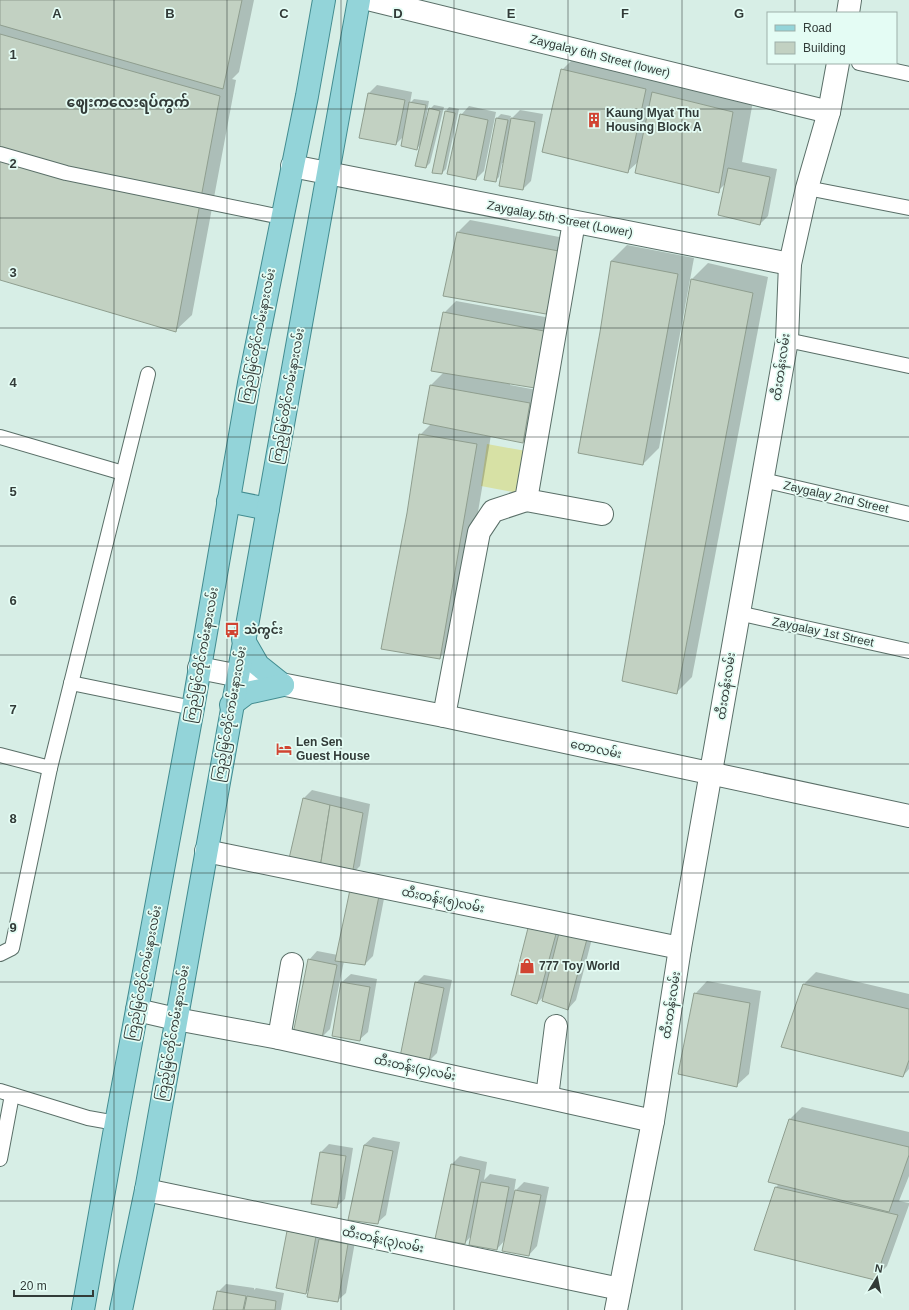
<svg xmlns="http://www.w3.org/2000/svg" width="909" height="1310" font-family="Arial,'Noto Sans Myanmar',sans-serif">
	<style>
		.green { fill: #d7e1a5 }
		.shadow { fill: #0003 }
		.building { fill: #c2d1c2; stroke: #8f9e8f }
		.lines { fill: none; stroke-linecap: round; stroke-linejoin: round }
		.service-casing { stroke: #5a6f68; stroke-width: 16 }
		.minor-casing { stroke: #5a6f68; stroke-width: 24 }
		.tertiary-casing { stroke: #5a6f68; stroke-width: 24 }
		.primary-casing { stroke: #428c90; stroke-width: 24 }
		.service { stroke: #fff; stroke-width: 14 }
		.minor { stroke: #fff; stroke-width: 22 }
		.tertiary { stroke: #fff; stroke-width: 22 }
		.primary { stroke: #93d4d9; stroke-width: 22 }
		.grid { fill: none; stroke: #323b38; stroke-width: 1; stroke-opacity: 0.55 }
		.labels { text-anchor: middle; stroke-width: 3.5; stroke-linejoin: round; paint-order: stroke }
		.street-label { font-size: 12px; fill: #323b38; stroke: #e4fcf4 }
		.poi-label { font-size: 12px; font-weight: bold; fill: #323b38; stroke: #e4fcf4; text-anchor: start }
		.quarter-label { font-size: 14px; font-weight: bold; fill: #323b38; stroke: #e4fcf4 }
		.grid-label { font-size: 13px; text-anchor: middle; font-weight: bold; fill: #323b38; stroke: #e4fcf4; stroke-width: 3.5; stroke-linejoin: round; paint-order: stroke }
	</style>
	<rect width="100%" height="100%" fill="#d7eee6"/>
	<path class="green" d="M487,444l39,7 -8,42 -37,-7z"/>
	<g class="shadow">
		<path d="M0,0h254l-15,72 -7,7 4,1 -44,235 -16,15 -176,-51z"/>
		<path d="M584,48l171,42 -13,72 35,7 -9,47 -8,8 -35,-40 -7,7 -79,-30 -12,11 -65,-102z"/>
		<path d="M377,85l35,7 -2,11 4,-4 15,2 -3,17h2l2,-9 4,-4 10,2 -14,56 -4,4 -5,-23 -4,4 -13,-12 -8,8 -27,-51z"/>
		<path d="M469,106l27,6 -12,59 -8,8 -15,-64z"/>
		<path d="M449,107l10,2 -13,60 -4,4 4,-62z"/>
		<path d="M520,110l23,4 -12,67 -8,8 -19,-26h-2l-3,14 -4,4 2,-63 4,-4 10,2 -1,4z"/>
		<path d="M470,220l105,20 -17,61 -12,12 -102,-18 14,-63z"/>
		<path d="M627,245l67,13 -35,190 -16,16 -32,-203z"/>
		<path d="M708,263l60,14 -76,400 -15,15 -54,-12 69,-401z"/>
		<path d="M456,301l100,18 -46,64v2l32,6 -7,38 -12,13 -32,-7 -35,207 -16,15 -32,-144 12,-78 11,-11v-39l13,-13v-59z"/>
		<path d="M312,790l58,14 -10,62 -8,8 -63,-12 15,-64z"/>
		<path d="M387,883l-14,73 -8,8 -21,-3 -14,68 -8,8 -13,-77 8,-9 21,4z"/>
		<path d="M529,928l65,3 -18,69 -8,9 -24,-13 -7,7z"/>
		<path d="M816,972l93,22v75l-6,7 -100,-91z"/>
		<path d="M351,974l26,5 -9,53 -9,8 -17,-58z"/>
		<path d="M424,975l28,5 -15,73 -8,8 -13,-78z"/>
		<path d="M707,981l54,10 -12,83 -13,12 -41,-92z"/>
		<path d="M802,1107l107,25v44l-10,25 10,2v2l-22,61 -12,12 -99,-91 3,-3 11,-65z"/>
		<path d="M373,1137l27,5 -14,73 -9,8 -13,-78z"/>
		<path d="M329,1144l24,4 -8,51 -9,8 -15,-55z"/>
		<path d="M460,1156l27,6 -3,18 6,-6 26,5 -2,13 10,-10 25,5 -12,59 -8,9 -24,-15 -8,9 -26,-13 -6,7 -13,-79z"/>
		<path d="M296,1223l60,13 -10,57 -9,8 -27,-13 -4,5 -18,-62z"/>
		<path d="M226,1284l28,4v2l2,-2 28,5 -3,17h-67l4,-18z"/>
	</g>
	<g class="building">
		<path d="M0,0h242l-19,89 -223,-64z"/>
		<path d="M0,34l220,62 -44,236 -176,-52z"/>
		<path d="M561,69l85,20 -18,84 -86,-21z"/>
		<path d="M652,92l81,20 -14,81 -84,-20z"/>
		<path d="M368,93l37,7 -9,45 -37,-7z"/>
		<path d="M409,102l17,3 -9,45 -16,-4z"/>
		<path d="M429,108l11,3 -14,57 -11,-2z"/>
		<path d="M445,111l10,2 -13,61 -10,-1z"/>
		<path d="M460,114l28,6 -12,60 -29,-6z"/>
		<path d="M496,118l12,2 -12,62 -12,-2z"/>
		<path d="M511,118l24,4 -12,68 -24,-4z"/>
		<path d="M728,168l42,9 -10,48 -42,-10z"/>
		<path d="M457,232l107,20 -18,62 -103,-18z"/>
		<path d="M611,261l67,13 -35,191 -65,-12 22,-121z"/>
		<path d="M691,279l62,14 -76,401 -55,-13z"/>
		<path d="M443,312l101,19 -9,57 -104,-17z"/>
		<path d="M430,385l100,18 -7,40 -100,-20z"/>
		<path d="M419,434l58,10 -37,215 -59,-10 26,-136z"/>
		<path d="M303,798l27,7 -10,63 -32,-5z"/>
		<path d="M330,805l33,8 -11,62 -32,-7z"/>
		<path d="M351,885l29,6 -15,74 -30,-4z"/>
		<path d="M528,928l28,6 -19,70 -26,-9z"/>
		<path d="M559,933l28,6 -19,71 -26,-9z"/>
		<path d="M308,959l29,6 -15,73 -29,-4z"/>
		<path d="M341,982l29,5 -10,54 -28,-5z"/>
		<path d="M415,982l29,6 -15,74 -29,-5z"/>
		<path d="M803,984l106,25v51l-6,17 -122,-30z"/>
		<path d="M694,993l56,10 -13,84 -59,-13z"/>
		<path d="M789,1119l120,28v8l-20,57 -121,-30z"/>
		<path d="M364,1145l29,6 -15,73 -30,-4z"/>
		<path d="M320,1152l26,4 -9,52 -26,-4z"/>
		<path d="M451,1164l29,6 -15,74 -30,-5z"/>
		<path d="M481,1182l28,5 -12,63 -28,-5z"/>
		<path d="M775,1187l123,28 -23,65 -121,-30z"/>
		<path d="M515,1190l26,5 -12,61 -27,-5z"/>
		<path d="M287,1231l29,5 -10,58 -30,-6z"/>
		<path d="M319,1239l29,5 -10,58 -31,-5z"/>
		<path d="M217,1291l29,5 -3,14h-30z"/>
		<path d="M247,1296l29,5 -1,9h-31z"/>
	</g>
	<g class="lines">
		<defs>
			<g id="service">
				<path d="M859,63l50,11"/>
				<path d="M0,154l66,19 215,44"/>
				<path d="M807,188l102,20"/>
				<path d="M787,340l122,26"/>
				<path d="M0,437l123,36"/>
				<path d="M763,480l146,34"/>
				<path d="M738,613l171,38"/>
				<path d="M71,683l122,25"/>
				<path d="M0,755l50,13"/>
				<path d="M0,954l12,-6 38,-180 98,-394"/>
				<path d="M0,1091l88,27 28,5"/>
				<path d="M0,1159l12,-64"/>
			</g>
			<g id="minor">
				<path d="M372,0l457,112"/>
				<path d="M848,13l2,-13"/>
				<path d="M292,166l498,98"/>
				<path d="M526,500l76,14"/>
				<path d="M444,716l35,-184 14,-21 33,-11 48,-278"/>
				<path d="M206,851l474,97"/>
				<path d="M137,1010l39,9 103,19 374,83"/>
				<path d="M279,1038l13,-74"/>
				<path d="M547,1097l9,-71"/>
				<path d="M146,1190l474,99"/>
				<path d="M616,1310l37,-189 27,-173 107,-608 3,-76 17,-76 22,-76 9,-49"/>
			</g>
			<path id="tertiary" d="M199,668l245,48 465,100"/>
			<g id="primary">
				<path d="M228,501l40,8"/>
				<path d="M243,639l15,26 25,20"/>
				<path d="M231,705l16,-12 36,-8"/>
				<path d="M83,1310l33,-187 77,-415 56,-325 58,-287 17,-96"/>
				<path d="M121,1310l25,-120 213,-1190"/>
			</g>
		</defs>
		<use href="#service" class="service-casing"/>
		<use href="#minor" class="minor-casing"/>
		<use href="#tertiary" class="tertiary-casing"/>
		<use href="#primary" class="primary-casing"/>
		<use href="#service" class="service"/>
		<use href="#minor" class="minor"/>
		<use href="#tertiary" class="tertiary"/>
		<use href="#primary" class="primary"/>
	</g>
	<path class="grid" d="M114,0v1310M227,0v1310M341,0v1310M454,0v1310M568,0v1310M682,0v1310M795,0v13M795,63v1247M0,109h909M0,218h909M0,328h909M0,437h909M0,546h909M0,655h909M0,764h909M0,873h909M0,982h909M0,1092h909M0,1201h909"/>
	<defs>
		<symbol id="building-bare" viewBox="-9 -9 18 18"><path d="M-4-6H4V6H1V3H-1V6H-4ZM-2.5-4.3h1.7v1.8h-1.7ZM.8-4.3h1.7v1.8H.8ZM-2.5-1h1.7V.8h-1.7ZM.8-1h1.7V.8H.8Z" fill="#d14432" stroke="#e4fcf4" stroke-width="2.5" paint-order="stroke"/></symbol>
		<symbol id="bus-bare" viewBox="-9 -9 18 18"><path d="M-5-6H5V4H4V6H2V4H-2V6H-4V4H-5ZM-3.5-4V0h7V-4ZM-3.5 1.2v1.5H-2V1.2ZM2 1.2v1.5H3.5V1.2Z" fill="#d14432" stroke="#e4fcf4" stroke-width="2.5" paint-order="stroke"/></symbol>
		<symbol id="hotel-bare" viewBox="-9 -9 18 18"><path d="M-6-4.5h1.5V1H6V5H4.5V3h-9V5H-6ZM-4 0a1.8 1.8 0 1 1 3.6 0ZM.5 0V-2.5h3Q6-2.5 6 0Z" fill="#d14432" stroke="#e4fcf4" stroke-width="2.5" paint-order="stroke"/></symbol>
		<symbol id="shop-bare" viewBox="-9 -9 18 18"><path d="M-5-2.5h2.3a2.7 3.5 0 0 1 5.4 0H5L5.5 6h-11ZM-1.5-2.5h3a1.5 2.3 0 0 0-3 0Z" fill="#d14432" stroke="#e4fcf4" stroke-width="2.5" paint-order="stroke"/></symbol>
	</defs>
	<g fill-rule="evenodd">
		<use href="#building-bare" x="583" y="109" width="22" height="22"/>
		<use href="#bus-bare" x="221" y="619" width="22" height="22"/>
		<use href="#hotel-bare" x="273" y="738" width="22" height="22"/>
		<use href="#shop-bare" x="516" y="955" width="22" height="22"/>
	</g>
	<g class="labels">
		<g class="street-label">
			<text transform="translate(600 56) rotate(14)" y="4">Zaygalay 6th Street (lower)</text>
			<text transform="translate(560 219) rotate(11)" y="4">Zaygalay 5th Street (Lower)</text>
			<text transform="translate(258 336) rotate(-79)" y="4">ကြည်မြင်တိုင်ကမ်းနားလမ်း</text>
			<text transform="translate(781 367) rotate(-82)" y="4">ထီးတန်းလမ်း</text>
			<text transform="translate(288 396) rotate(-80)" y="4">ကြည့်မြင်တိုင်ကမ်းနားလမ်း</text>
			<text transform="translate(836 497) rotate(13)" y="4">Zaygalay 2nd Street</text>
			<text transform="translate(823 632) rotate(12)" y="4">Zaygalay 1st Street</text>
			<text transform="translate(202 655) rotate(-80)" y="4">ကြည်မြင်တိုင်ကမ်းနားလမ်း</text>
			<text transform="translate(726 686) rotate(-81)" y="4">ထီးတန်းလမ်း</text>
			<text transform="translate(230 714) rotate(-80)" y="4">ကြည့်မြင်တိုင်ကမ်းနားလမ်း</text>
			<text transform="translate(596 749) rotate(12)" y="4">တောလမ်း</text>
			<text transform="translate(443 900) rotate(12)" y="4">ထီးတန်း(၅)လမ်း</text>
			<text transform="translate(144 973) rotate(-79)" y="4">ကြည်မြင်တိုင်ကမ်းနားလမ်း</text>
			<text transform="translate(671 1005) rotate(-81)" y="4">ထီးတန်းလမ်း</text>
			<text transform="translate(173 1033) rotate(-80)" y="4">ကြည့်မြင်တိုင်ကမ်းနားလမ်း</text>
			<text transform="translate(415 1068) rotate(12)" y="4">ထီးတန်း(၄)လမ်း</text>
			<text transform="translate(383 1240) rotate(12)" y="4">ထီးတန်း(၃)လမ်း</text>
		</g>
		<g class="poi-label">
			<text x="606" y="117">Kaung Myat Thu<tspan x="606" dy="14">Housing Block A</tspan></text>
			<text x="244" y="634">သဲကွင်း</text>
			<text x="296" y="746">Len Sen<tspan x="296" dy="14">Guest House</tspan></text>
			<text x="539" y="970">777 Toy World</text>
		</g>
		<g class="quarter-label">
			<text x="128" y="107">ဈေးကလေးရပ်ကွက်</text>
		</g>
	</g>
	<g class="grid-label">
		<text x="57" y="18">A</text>
		<text x="170" y="18">B</text>
		<text x="284" y="18">C</text>
		<text x="398" y="18">D</text>
		<text x="511" y="18">E</text>
		<text x="625" y="18">F</text>
		<text x="739" y="18">G</text>
		<text x="13" y="59">1</text>
		<text x="13" y="168">2</text>
		<text x="13" y="277">3</text>
		<text x="13" y="387">4</text>
		<text x="13" y="496">5</text>
		<text x="13" y="605">6</text>
		<text x="13" y="714">7</text>
		<text x="13" y="823">8</text>
		<text x="13" y="932">9</text>
	</g>
	<rect x="767" y="12" width="130" height="52" fill="#e4fcf4" stroke="#9dafa9"/>
	<rect x="775" y="25" width="20" height="6" fill="#93d4d9" stroke="#9dafa9"/>
	<text x="803" y="32" font-size="12" fill="#323b38">Road</text>
	<rect x="775" y="42" width="20" height="12" fill="#c2d1c2" stroke="#9dafa9"/>
	<text x="803" y="52" font-size="12" fill="#323b38">Building</text>
	<g transform="translate(877 1278) rotate(10)" stroke="#e4fcf4" stroke-width="3" paint-order="stroke">
	<path d="M0-3L7 15L0 10L-7 15Z" fill="#323b38"/>
	<text y="-6" font-size="11" font-weight="bold" text-anchor="middle" fill="#323b38">N</text>
	</g>
	<path d="M14 1290v6h79v-6" fill="none" stroke="#323b38" stroke-width="2"/>
	<text x="20" y="1290" font-size="12" fill="#323b38" stroke="#e4fcf4" stroke-width="3" paint-order="stroke">20 m</text>
</svg>
